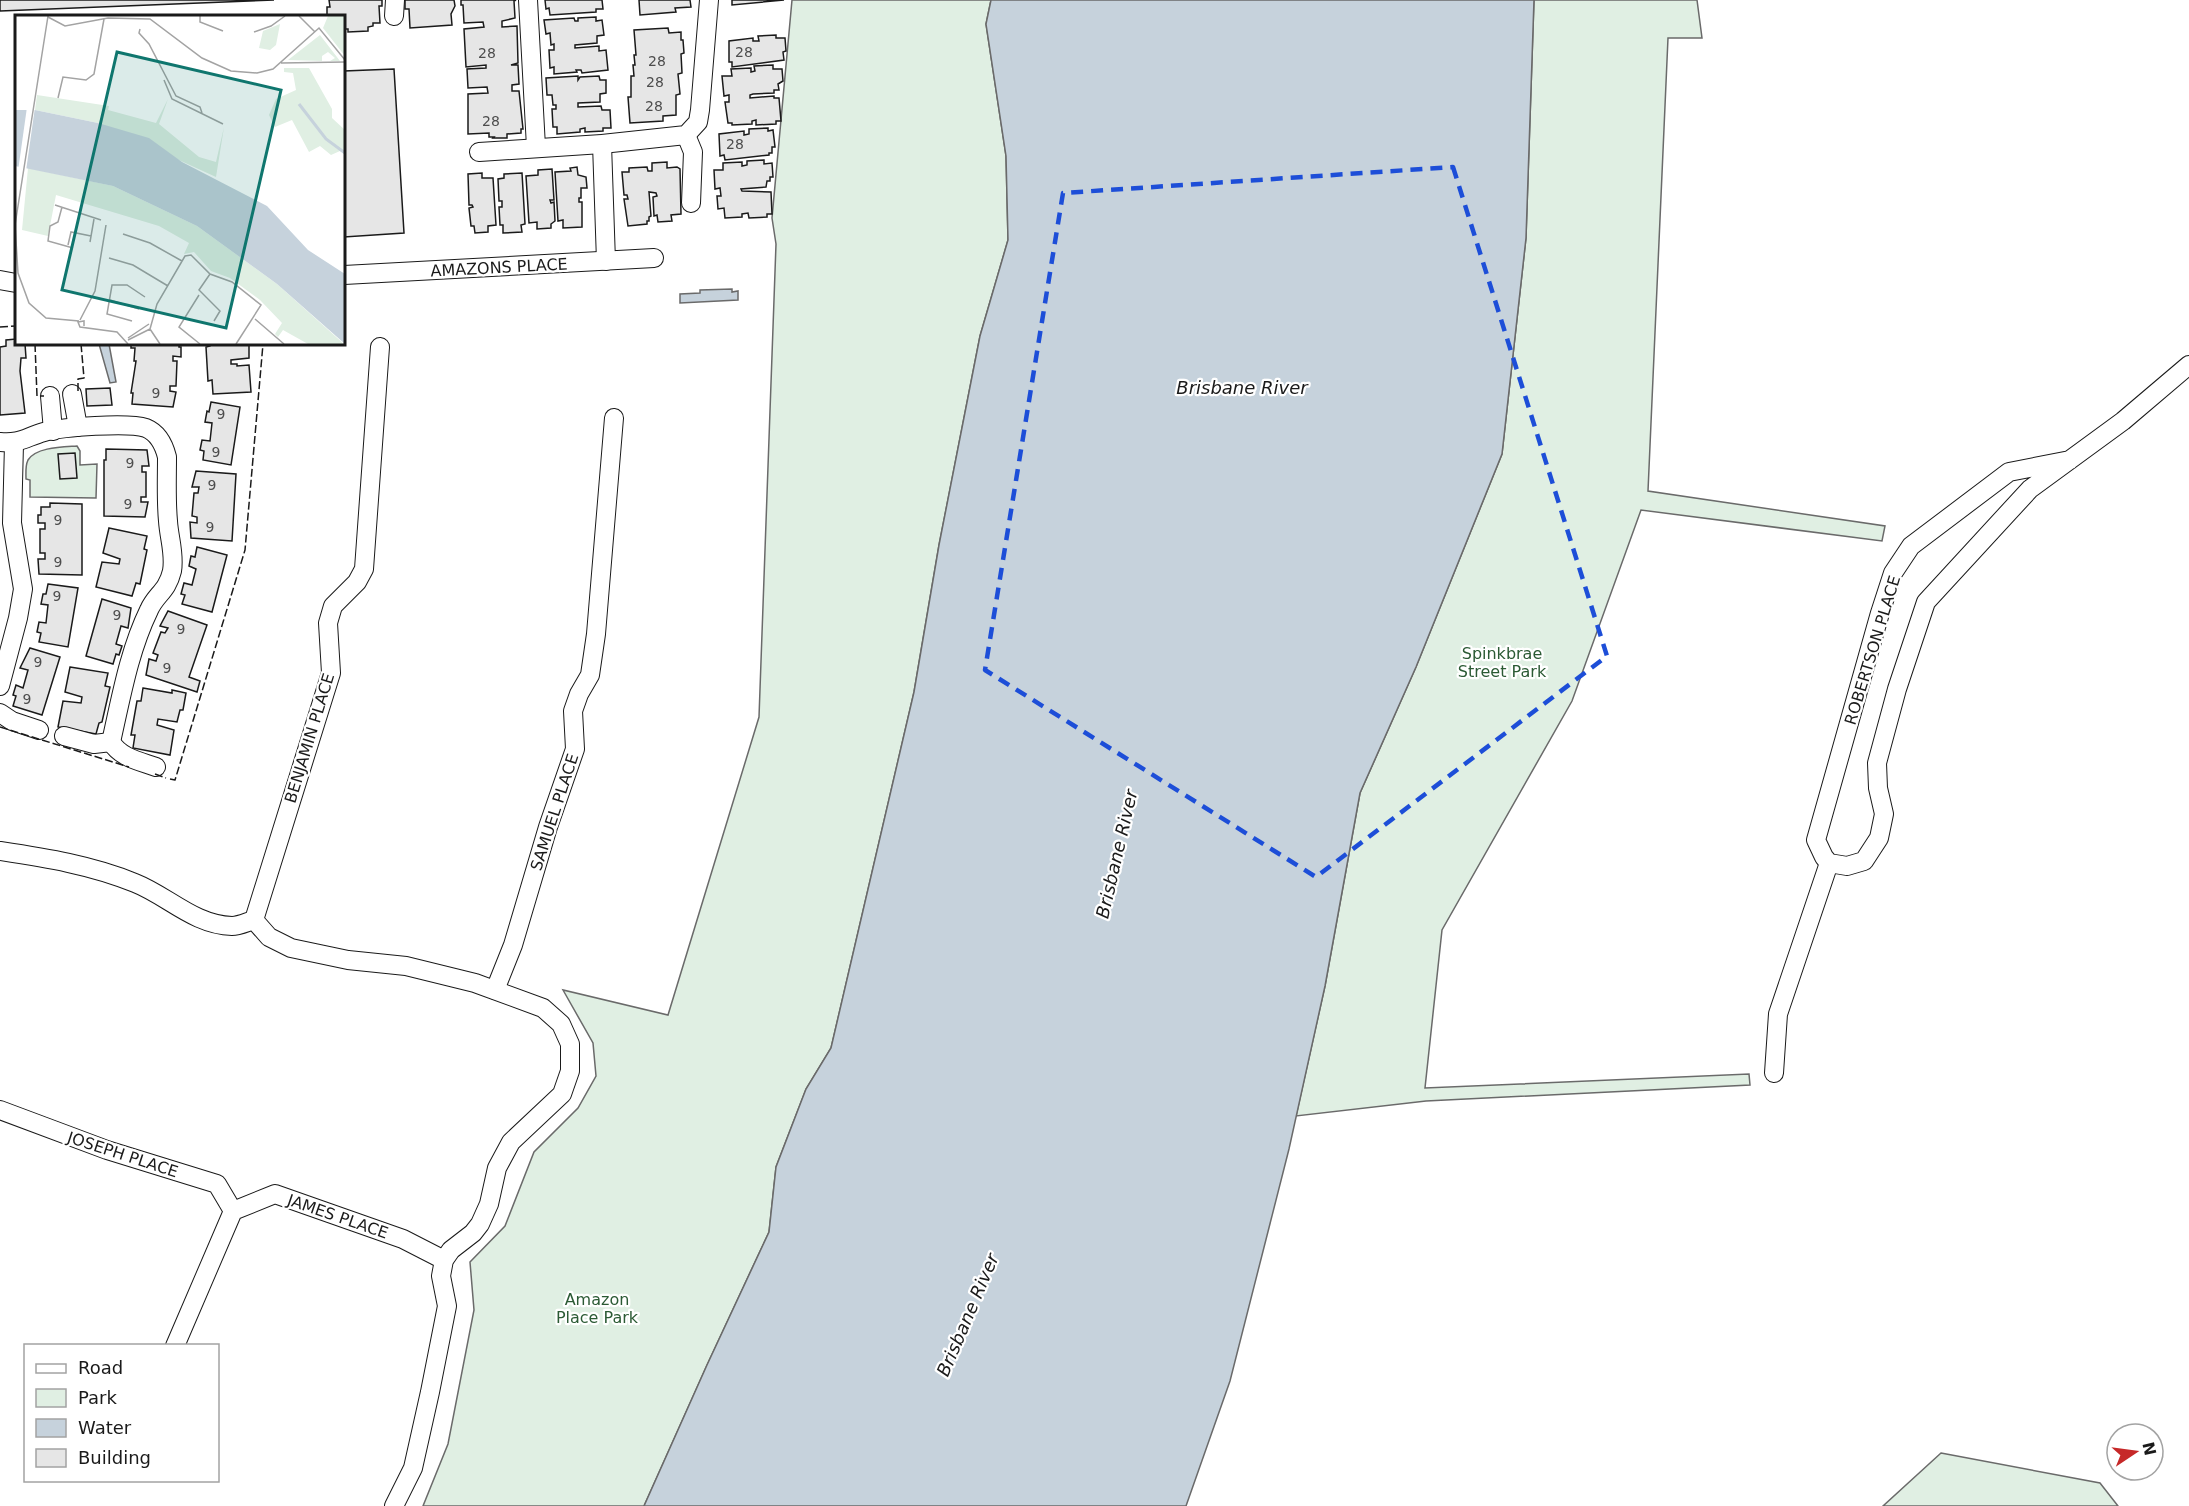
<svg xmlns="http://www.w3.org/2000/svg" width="2189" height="1506" font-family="'DejaVu Sans',sans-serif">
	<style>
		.green { fill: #e0efe3; stroke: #6a6a6a; stroke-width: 1.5 }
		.water { fill: #c6d2dc; stroke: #6a6a6a; stroke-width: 1.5 }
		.building { fill: #e6e6e6; stroke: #1a1a1a; stroke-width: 1.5 }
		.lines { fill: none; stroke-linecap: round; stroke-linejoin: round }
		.minor-casing { stroke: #1a1a1a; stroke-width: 20 }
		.minor { stroke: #fff; stroke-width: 18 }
		.fence { stroke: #1a1a1a; stroke-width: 1.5; stroke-dasharray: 8 3; stroke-linecap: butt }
		.marked { fill: none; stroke: #1d4ed8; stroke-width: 4.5; stroke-dasharray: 12 8; stroke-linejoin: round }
		.labels { text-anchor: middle; stroke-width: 4.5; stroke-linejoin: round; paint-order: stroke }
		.number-label { font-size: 14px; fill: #4d4d4d }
		.street-label { font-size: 16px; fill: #1a1a1a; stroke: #fff }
		.park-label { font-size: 16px; fill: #2b5a34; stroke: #fff }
		.water-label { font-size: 18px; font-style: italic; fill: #1a1a1a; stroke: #fff }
		.inset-river { fill: none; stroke: #c6d2dc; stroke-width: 3 }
		.inset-road { fill: none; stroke: #a3a3a3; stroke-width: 1.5 }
		.view { fill: #0f766e; fill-opacity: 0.15; stroke: #0f766e; stroke-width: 3 }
		.inset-edge { fill: none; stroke: #1a1a1a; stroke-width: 3 }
	</style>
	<rect width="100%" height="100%" fill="#fff"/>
	<g class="green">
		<path d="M792,0h199l-5,24 20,132 2,84 -28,96 -41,209 -25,147 -83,356 -25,41 -30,78 -7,65 -62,133 -63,141h-221l25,-62 26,-134 -4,-48 35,-36 29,-74 44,-44 18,-32 -3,-33 -30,-53 105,25 91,-298 17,-473 -4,-26z"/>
		<path d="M1534,0h163l5,38h-34l-20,453 237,35 -3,15 -241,-31 -69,191 -130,229 -17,158 324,-14 1,11 -324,16 -130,15 29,-130 35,-193 56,-126 86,-213 24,-216z"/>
		<path d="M77,446l3,5v14l17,-1 -1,34 -66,-1v-17l-4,-1c0,-6 -1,-13 2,-19 8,-13 35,-13 49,-14z"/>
		<path d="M1941,1453l159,30 18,23h-235z"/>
	</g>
	<g class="water">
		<path d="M991,0h543l-8,238 -24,216 -86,213 -56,126 -35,193 -36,163 -59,232 -44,125h-542l63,-141 62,-133 7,-65 30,-78 25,-41 83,-356 25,-147 41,-209 28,-96 -2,-84 -20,-132z"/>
		<path d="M732,289v3l6,-1v9l-58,3v-9l20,-1v-3z"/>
		<path d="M99,344h10l7,38 -6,1z"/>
	</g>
	<g class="building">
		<path d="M0,0h274l-274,11z"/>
		<path d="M329,0h53v6h-3l1,17h-7v3l-5,1v4l-20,1v-3h-4v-13h-17v-9h3z"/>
		<path d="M405,0h49l1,6 -4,8 1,11 -42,3 -1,-19h-4z"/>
		<path d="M461,0h55l-2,1 1,17 -13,3v6l15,-1 1,37 -7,2h7l1,19 -7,1v6h7l4,38h-2v4l-14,1v4h-14l1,-1h-5v-4l-21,1v-40l20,-1 -1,-6 -19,1 -1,-19 19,-1v-3l-20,2 -2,-38 20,-2 -1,-5 -19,1 -1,-18h-2z"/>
		<path d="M545,0h57l1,9h-7v3l-46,3 -1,-7 -3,1z"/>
		<path d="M639,0h51l1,7 -16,1 1,4 -36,3z"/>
		<path d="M732,0h52l-52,5z"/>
		<path d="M596,17v4l6,-1 2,15 -7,1v7l-22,2v3l24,-2v5l7,-1 2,20 -26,3 -1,-3h-5l1,2 -23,2v-7l-4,1 -1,-18h5v-6l-3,1 -1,-12 -4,1 -2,-14 30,-2 1,3h3v-3z"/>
		<path d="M668,28l1,5 12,-1v8h2l1,13 -3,1 1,19 -4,1 2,20 -4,1v20l-13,1v5l-33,2 -2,-26h3v-21h3l-1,-11h2l-1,-10h2l-2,-25z"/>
		<path d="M776,35v3h9l1,13 -3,1 1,8 -52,7v-5h-3v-21l24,-3v3h6l-1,-5z"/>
		<path d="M773,65v4h9l1,12 -5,3 1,6h-5v3l-21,1 -3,1v3l24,-2v2h5l2,23h-5v3l-20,1v-5l-4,1v3l-20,1v-2h-4l-3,-21h4v-7l-5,1 -2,-20h10l-1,-7 20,-1v4l4,-1 -1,-5z"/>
		<path d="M394,69l10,164 -60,4v-166z"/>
		<path d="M578,76v4l2,-3 19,-1 1,4h6v13l-6,1v8l-22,1v4l23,-1 1,4h8l1,18h-8v3l-18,1v-4l-5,1v3l-23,2v-7h-4l-1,-18h4v-4h-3l-1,-10h-5l-1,-17z"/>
		<path d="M768,128v3l5,-1 2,17h-3v6h-3v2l-44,5 -1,-5 -4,1 -1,-22 25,-3v4l5,-1v-5z"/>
		<path d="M764,160v4l8,-1 1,14h-3v4h-3l-1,6 -25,2 1,2 29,1 1,22h-5v3l-18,1 -1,-5 -6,1v3l-17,1 -1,-10 -6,1 -1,-13h4l-1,-8 -5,1 -1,-19h9v-7l19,-1v4l5,-1v-4z"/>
		<path d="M667,162v6l10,-1 3,2 1,45 -10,1 1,6 -14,1 -1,-7 -3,1 -1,-19 4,-1 -1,-3 -7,-1 2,24 -2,1v4h-2v3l-19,2 -4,-27h4l-1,-4h-3l-2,-23h7v-4l18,-1 1,4h4v-8z"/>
		<path d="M577,167l1,8 8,2 1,11h-6v10h-2v4h3v25l-19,1v-8l-5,1 -3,-49 16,-1 -1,-3z"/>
		<path d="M552,169l2,31h-4l1,3 3,-1 1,19 -4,3v4l-14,1v-7l-8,1 -3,-47 12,-1v-5z"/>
		<path d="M482,173v5h11l3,47 -8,1v6l-13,1 -1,-7h-3l-2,-18 4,-1 -1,-2h-3l-1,-31z"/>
		<path d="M522,173l3,51 -4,1 1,7 -19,1v-8h-3l-1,-18h3v-6h-3l-1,-22 6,-1v-4z"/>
		<path d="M16,339v5h9l1,14h-5l-1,13 5,42 -25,2v-68l6,-1v-6z"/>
		<path d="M131,344h48v3h2v10l-8,-1v5h4l-1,25h-6v5l6,1 -3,15 -41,-3 1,-11h-2l5,-32h-2l1,-13h-4z"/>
		<path d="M210,344h39v14l-18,2v4h6v2l12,-1 2,27 -38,2 -1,-14 -4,1 -2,-34 4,-1z"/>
		<path d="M110,388l2,17 -25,1 -1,-17z"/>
		<path d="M211,402l29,5 -9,58 -28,-5 1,-9 -4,-1 2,-10 8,1 2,-18 -7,-1 2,-11 2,1z"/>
		<path d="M106,449l41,1 2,16h-7v6h4v25h-5v5h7l-3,15 -41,-1v-56h2z"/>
		<path d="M75,453l2,25 -17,1 -2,-25z"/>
		<path d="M196,471l40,3 -4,67 -41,-3 -1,-16 7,1v-6l-5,-1 2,-23h4l1,-6h-7z"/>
		<path d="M50,503l32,1v71l-43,-1 -1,-15h7v-6h-5v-24h5v-6h-7v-8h3v-8h9z"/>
		<path d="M109,528l38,8 -3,13 3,1 -7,34 -4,-1 -4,13 -36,-9 6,-25 17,2 1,-5 -17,-6z"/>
		<path d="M197,547l30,8 -15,57 -30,-8 3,-9 -4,-1 3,-11 8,2 4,-16 -7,-3 2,-10 4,1z"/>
		<path d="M48,584l30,4 -10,59 -29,-5 2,-9 -4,-1 2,-10 7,1 2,-18 -7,-1 2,-10h3z"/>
		<path d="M102,599l29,9 -3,20 -7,-2 -5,18 6,2 -3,9 -3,-1 -3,10 -27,-8z"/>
		<path d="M168,611l39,14 -18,52 11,4 -3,11 -51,-17 3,-16 7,2 2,-6 -5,-2 8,-21 4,1 3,-5 -8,-2z"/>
		<path d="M30,648l30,9 -18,58 -29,-9 3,-10 -3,-1 3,-10 7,3 5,-18 -8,-2z"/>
		<path d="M70,667l38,6 -3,13 5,1 -8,35 -3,1 -3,11 -38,-7 5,-26 18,2 1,-6 -17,-5z"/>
		<path d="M143,688l29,5v-3l14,3 -3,17h-3l-3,12 -19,-3 -1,6 17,5 -4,25 -37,-7 2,-13h-4l6,-34h4z"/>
	</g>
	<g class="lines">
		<defs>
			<g id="minor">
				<path d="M528,0l8,147"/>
				<path d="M394,16l1,-16"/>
				<path d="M686,135l7,17 -2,51"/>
				<path d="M602,144l4,117"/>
				<path d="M479,152l123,-8 84,-9 12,-13 2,-12 9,-110"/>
				<path d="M344,275l310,-17"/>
				<path d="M0,280l16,3"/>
				<path d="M72,394l6,33"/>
				<path d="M50,396l3,35"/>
				<path d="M0,442c20,2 26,-5 44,-10 19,-5 84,-10 102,-4 12,5 18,17 21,29 0,21 -1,43 1,64 1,17 7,33 4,50 -5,21 -16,23 -23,39 -20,41 -28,88 -38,132"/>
				<path d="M2070,460l-61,12 -98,74 -18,27 -13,40 -64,227 8,17 5,6 18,3 17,-5 15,-23 5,-24 -6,-26 -1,-25 20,-74 29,-87 104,-113 93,-68 66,-56"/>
				<path d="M0,686l18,-68 5,-29 -11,-66 2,-79"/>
				<path d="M0,713l12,8 27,9"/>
				<path d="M64,736l30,8 17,-2c10,16 28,19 45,25"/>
				<path d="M0,851c46,7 91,14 135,32 33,13 59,42 97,43 7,0 15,-4 22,-6l15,17 22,11 57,12 58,6 69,17 68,25 18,16 9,20v27l-8,23 -51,48 -14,26 -8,36 -9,20 -7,9 -22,17 -7,10 -3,16 6,30 -17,86 -17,76 -19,38"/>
				<path d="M254,920l77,-247 -3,-50 5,-17 24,-24 7,-13 16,-222"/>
				<path d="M495,990l18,-45 35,-118 27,-78 -2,-38 6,-17 11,-19 6,-41 18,-216"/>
				<path d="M1774,1073l4,-59 51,-151"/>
				<path d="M0,1110l107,40 110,34 16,27"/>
				<path d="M175,1346l58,-135 42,-17 128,45 41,21"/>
			</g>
		</defs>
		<use href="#minor" class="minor-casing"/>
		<use href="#minor" class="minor"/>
		<g class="fence">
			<path d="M0,327l16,-1"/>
			<path d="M35,344l2,52h7"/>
			<path d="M78,391v-12l6,-1 -3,-34"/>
			<path d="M0,727l129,40"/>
			<path d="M155,774l11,4"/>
			<path d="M170,779l5,1 70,-230 18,-206"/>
		</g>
	</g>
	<path class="marked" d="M1453,167l154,489 -291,221 -331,-207 78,-477z"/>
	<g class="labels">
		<g class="number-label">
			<text x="744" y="57">28</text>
			<text x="487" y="58">28</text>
			<text x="657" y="66">28</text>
			<text x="655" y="87">28</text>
			<text x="654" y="111">28</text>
			<text x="491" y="126">28</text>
			<text x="735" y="149">28</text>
			<text x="156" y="398">9</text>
			<text x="221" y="419">9</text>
			<text x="216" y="457">9</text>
			<text x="130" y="468">9</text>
			<text x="212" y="490">9</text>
			<text x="128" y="509">9</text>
			<text x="58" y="525">9</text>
			<text x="210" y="532">9</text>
			<text x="58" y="567">9</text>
			<text x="57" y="601">9</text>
			<text x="117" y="620">9</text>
			<text x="181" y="634">9</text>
			<text x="38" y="667">9</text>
			<text x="167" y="673">9</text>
			<text x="27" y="704">9</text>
		</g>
		<g class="street-label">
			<text transform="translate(499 267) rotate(-3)" y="6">AMAZONS PLACE</text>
			<text transform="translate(1872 650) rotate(-73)" y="6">ROBERTSON PLACE</text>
			<text transform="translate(309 738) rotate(-73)" y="6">BENJAMIN PLACE</text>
			<text transform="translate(554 812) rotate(-72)" y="6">SAMUEL PLACE</text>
			<text transform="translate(123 1154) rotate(18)" y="6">JOSEPH PLACE</text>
			<text transform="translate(338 1216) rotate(19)" y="6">JAMES PLACE</text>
		</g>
		<g class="park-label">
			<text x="1502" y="659">Spinkbrae<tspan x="1502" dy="18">Street Park</tspan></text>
			<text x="597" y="1305">Amazon<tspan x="597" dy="18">Place Park</tspan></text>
		</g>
		<g class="water-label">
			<text x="1242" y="394">Brisbane River</text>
			<text transform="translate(1117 854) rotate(-77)" y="6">Brisbane River</text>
			<text transform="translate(968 1315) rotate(-67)" y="6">Brisbane River</text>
		</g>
	</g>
	<g transform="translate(15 15)">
		<rect width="330" height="330" fill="#fff"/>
		<path d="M313,1h17v40l-22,-28zM265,9l-4,21 -6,5 -11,-2 4,-17zM305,20l20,26h-10l5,-3 -7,-6 -6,4v5l-34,-1zM269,53h25l23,41v9l13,12v24l-5,-3 -9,4 -11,-9 -11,6 -17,-32 -17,7 -6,-12 7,-16 20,-9 -3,-17 -9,-1zM22,80l72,11 -1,4 48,13 12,-24 -9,25 40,33 17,5 8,-35 -8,50 -118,-54 -63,-13zM13,153l85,18 84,40 80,58 67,60h-36l-25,-14 -5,7 -3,-3 7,-11 -22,-23 -30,-22 -19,-7 -17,-19 -10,2 5,-11 -30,-17 -103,-31 -8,41 -26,-6z" fill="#e0efe3"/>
		<path d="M0,95h20l63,13 51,15 33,24 85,44 41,44 37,24v70l-68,-60 -80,-58 -84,-40 -98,-20z" fill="#c6d2dc"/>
		<path d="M12,92h8l-9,64h-8z" fill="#fff"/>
		<path class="inset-river" d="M284,89l27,35 19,14"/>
		<path class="inset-road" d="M185,1v6l23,9M284,1l16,16M33,2l17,9 43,-8 42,1 52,39 29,13 26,2 16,-4 46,-41 26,32M125,14l-1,4 10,11 27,52 24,11 2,6M239,17l17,-6 14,-10M266,48l64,-1M149,65l8,19 51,25M43,83l5,-21 23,3 8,-6 10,-55M40,190l46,15M47,192l-4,15 -8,4 -2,15 25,7M0,210l33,-209M0,210l3,48 11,30 17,15 33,3M108,219l27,9 32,18M75,227l4,-23M53,230l3,-13 20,4M94,243l24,7 35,21M195,259l-11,16 21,21 -6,10M184,280l-20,32 21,17M95,285l29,9M240,304l29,25M65,305l15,-29 11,-66M117,306l-25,-7 5,-29h15l18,12M69,311v-5l-6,1 2,5 37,5 11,12M135,314l7,-25 28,-48 6,-1 19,19 22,8 29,23 -25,39M135,314l10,15M113,323l21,-14M113,325l22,-11"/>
		<path class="view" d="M102,37l164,38 -55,238 -164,-38z"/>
		<rect width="330" height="330" class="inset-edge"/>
	</g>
	<rect x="24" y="1344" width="195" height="138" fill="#ffffff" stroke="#a3a3a3" stroke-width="1.5"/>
	<rect x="36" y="1364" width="30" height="9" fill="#ffffff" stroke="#a3a3a3" stroke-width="1.5"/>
	<text x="78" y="1374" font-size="18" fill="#1a1a1a">Road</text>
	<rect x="36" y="1389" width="30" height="18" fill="#e0efe3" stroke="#a3a3a3" stroke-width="1.5"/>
	<text x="78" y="1404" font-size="18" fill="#1a1a1a">Park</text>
	<rect x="36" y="1419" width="30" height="18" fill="#c6d2dc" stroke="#a3a3a3" stroke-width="1.5"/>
	<text x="78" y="1434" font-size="18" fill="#1a1a1a">Water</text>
	<rect x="36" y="1449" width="30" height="18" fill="#e6e6e6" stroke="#a3a3a3" stroke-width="1.5"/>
	<text x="78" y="1464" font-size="18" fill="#1a1a1a">Building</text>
	<g transform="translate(2135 1452) rotate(77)"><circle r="28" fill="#ffffff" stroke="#a3a3a3" stroke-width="1.5"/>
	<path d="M0-4.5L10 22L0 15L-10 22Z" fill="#c62828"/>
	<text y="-9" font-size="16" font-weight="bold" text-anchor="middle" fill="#1a1a1a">N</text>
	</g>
</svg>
